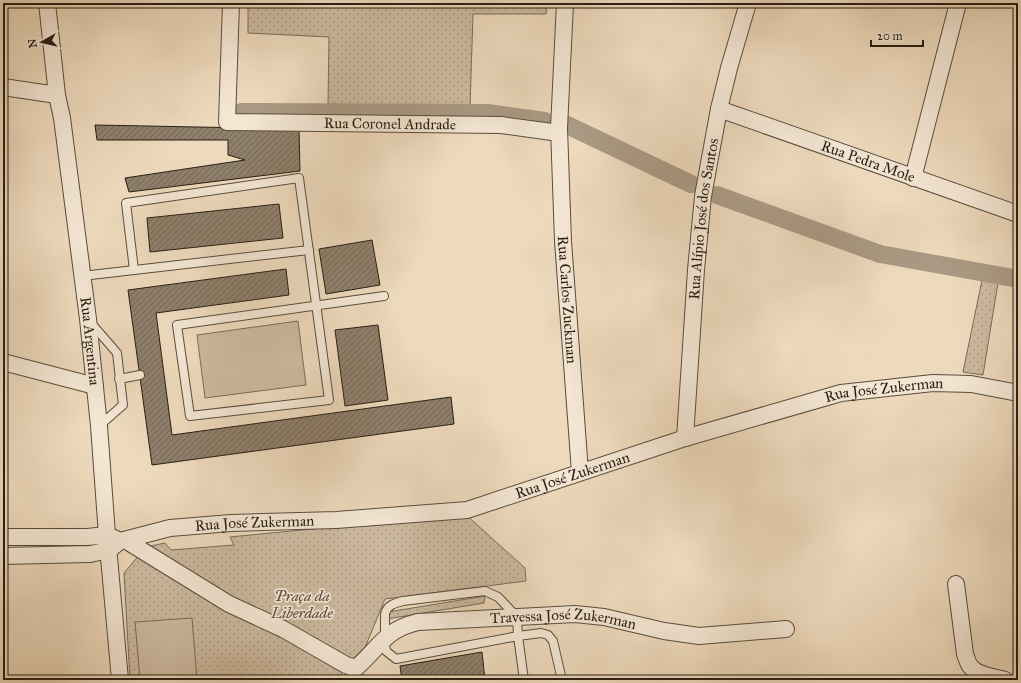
<svg xmlns="http://www.w3.org/2000/svg" width="1021" height="683" font-family="'IM FELL Great Primer',serif">
	<style>
		.grass { fill: url(#grass-dots); stroke: #7a6c5a }
		.pitch { fill: #ccb99f; stroke: #7a6c5a }
		.lines { fill: none; stroke-linecap: round; stroke-linejoin: round }
		.canal { stroke: #aa9983; stroke-width: 18 }
		.building { fill: url(#building-hatch); stroke: #281e14 }
		.service-casing { stroke: #594d3e; stroke-width: 10 }
		.minor-casing { stroke: #594d3e; stroke-width: 18 }
		.service { stroke: #f3e6d3; stroke-width: 8 }
		.minor { stroke: #f3e6d3; stroke-width: 16 }
		.labels { text-anchor: middle; stroke-width: 3.5; stroke-linejoin: round; paint-order: stroke }
		.street-label { font-size: 15px; fill: #281e14; stroke: #f3e6d3 }
		.park-label { font-size: 15px; font-style: italic; fill: #594c3e; stroke: #f3e6d3 }
	</style>
	<defs>
		<pattern id="grass-dots" width="8" height="8" patternUnits="userSpaceOnUse"><rect width="8" height="8" fill="#ccb99f"/><path d="M2 2h.1M6 6h.1" fill="none" stroke="#af9f88" stroke-width="1.8" stroke-linecap="round"/></pattern>
		<pattern id="building-hatch" width="6" height="6" patternUnits="userSpaceOnUse"><rect width="6" height="6" fill="#8e7f6b"/><path d="M-1 1l2-2M0 6l6-6M5 7l2-2" fill="none" stroke="#746757"/></pattern>
	</defs>
	<rect width="100%" height="100%" fill="#edd9bc"/>
	<filter id="stains"><feTurbulence type="fractalNoise" baseFrequency=".005" numOctaves="4"/><feColorMatrix values="0 0 0 0 .2 0 0 0 0 .09 0 0 0 0 .02 0 0 0 .5 -.17"/></filter>
	<radialGradient id="worn" r=".72"><stop offset=".6" stop-color="#630" stop-opacity="0"/><stop offset="1" stop-color="#630" stop-opacity=".3"/></radialGradient>
	<g class="grass">
		<path d="M248,3h299l-1,11h-73l-3,93 -142,-3 1,-67 -81,-4z"/>
		<path d="M982,280l16,3 -15,92 -20,-3z"/>
		<path d="M465,514l60,54 1,13 -141,18 -21,51 -4,2 -24,28h-206l-6,-107 22,-26 19,-4 6,7 63,-5 -4,-8z"/>
		<path d="M485,596l-1,7 -97,16 1,-7z"/>
	</g>
	<g class="pitch">
		<path d="M298,321l8,64 -101,13 -8,-63z"/>
		<path d="M192,618l5,62h-57l-5,-58z"/>
	</g>
	<g class="lines">
		<g class="canal">
			<path d="M241,112l247,1 57,8"/>
			<path d="M567,125l124,59"/>
			<path d="M717,195l163,59 138,25"/>
		</g>
	</g>
	<g class="building">
		<path d="M95,125l204,4 1,42 -171,21 -4,-14 120,-18 -17,-5v-15h-131z"/>
		<path d="M279,204l4,34 -133,14 -3,-34z"/>
		<path d="M372,240l8,45 -54,9 -7,-45z"/>
		<path d="M286,269l3,26 -133,18 16,122 279,-38 3,27 -302,41 -24,-175z"/>
		<path d="M378,325l10,75 -43,6 -10,-76z"/>
		<path d="M482,652l3,28h-83l-2,-14z"/>
	</g>
	<g class="lines">
		<defs>
			<g id="service">
				<path d="M134,270l-8,-67 173,-25c10,74 20,148 30,222l-139,16 -13,-91 207,-29"/>
				<path d="M82,276l227,-26"/>
				<path d="M91,323l26,30 6,52 -24,21"/>
				<path d="M119,379l21,-4"/>
				<path d="M485,591l13,6 19,20 1,19 -122,23 -10,-8 -1,-6v-31c2,-9 10,-11 18,-13z"/>
				<path d="M348,680l8,-12"/>
				<path d="M524,680l-6,-44 23,-3 7,2 5,6 9,39"/>
			</g>
			<g id="minor">
				<path id="s1" d="M47,3l10,92 5,23 26,201 11,107 8,109 13,145"/>
				<path id="s2" d="M231,3l-4,119 274,3 51,7"/>
				<path id="s3" d="M565,3l-6,125 4,113 17,231"/>
				<path d="M3,87l54,8"/>
				<path id="s4" d="M719,109l299,105"/>
				<path d="M913,178l45,-175"/>
				<path d="M3,362l92,24"/>
				<path id="s5" d="M685,438l11,-168 7,-74 16,-87 10,-41 19,-65"/>
				<path d="M3,537h84l20,-2 9,4"/>
				<path id="s6" d="M125,540l104,64 54,25 63,36 10,3c24,-21 28,-38 62,-46l157,-8 29,3 60,14 35,5 87,-7"/>
				<path id="s7" d="M3,556l87,-2 19,-4 11,-9 50,-13 61,-5 105,-3 131,-10 218,-72 156,-45 92,-10 38,1 47,9"/>
				<path d="M956,584l9,70c2,5 3,11 7,14 7,8 23,9 33,12"/>
			</g>
		</defs>
		<use href="#service" class="service-casing"/>
		<use href="#minor" class="minor-casing"/>
		<use href="#service" class="service"/>
		<use href="#minor" class="minor"/>
	</g>
	<g class="labels">
		<g class="street-label">
			<text dy="5" stroke="none"><textPath href="#s2" startOffset="282">Rua Coronel Andrade</textPath></text>
			<text dy="5" stroke="none"><textPath href="#s4" startOffset="158">Rua Pedra Mole</textPath></text>
			<text dy="5" stroke="none"><textPath href="#s5" startOffset="220">Rua Alípio José dos Santos</textPath></text>
			<text dy="5" stroke="none"><textPath href="#s3" startOffset="297">Rua Carlos Zuckman</textPath></text>
			<text dy="5" stroke="none"><textPath href="#s1" startOffset="341">Rua Argentina</textPath></text>
			<text dy="5" stroke="none"><textPath href="#s7" startOffset="905">Rua José Zukerman</textPath></text>
			<text dy="5" stroke="none"><textPath href="#s7" startOffset="581">Rua José Zukerman</textPath></text>
			<text dy="5" stroke="none"><textPath href="#s7" startOffset="257">Rua José Zukerman</textPath></text>
			<text dy="5" stroke="none"><textPath href="#s6" startOffset="489">Travessa José Zukerman</textPath></text>
		</g>
		<g class="park-label">
			<text x="302" y="601">Praça da<tspan x="302" dy="17">Liberdade</tspan></text>
		</g>
	</g>
	<rect width="1021" height="683" fill="none" stroke="#edd9bc" stroke-width="16"/>
	<rect x="4" y="4" width="1013" height="675" fill="none" stroke="#281e14" stroke-width="2"/>
	<rect x="8" y="8" width="1005" height="667" fill="none" stroke="#281e14"/>
	<g transform="translate(42 42) rotate(262)" stroke="#f3e6d3" stroke-width="3" paint-order="stroke">
	<path d="M0-3L7 15L0 10L-7 15Z" fill="#281e14"/>
	<text y="-6" font-size="11" font-weight="bold" text-anchor="middle" fill="#281e14">N</text>
	</g>
	<path d="M871 40v6h52v-6" fill="none" stroke="#281e14" stroke-width="2"/>
	<text x="877" y="40" font-size="12" fill="#281e14" stroke="#f3e6d3" stroke-width="3" paint-order="stroke">20 m</text>
	<rect width="100%" height="100%" filter="url(#stains)"/>
	<rect width="100%" height="100%" fill="url(#worn)"/>
</svg>
